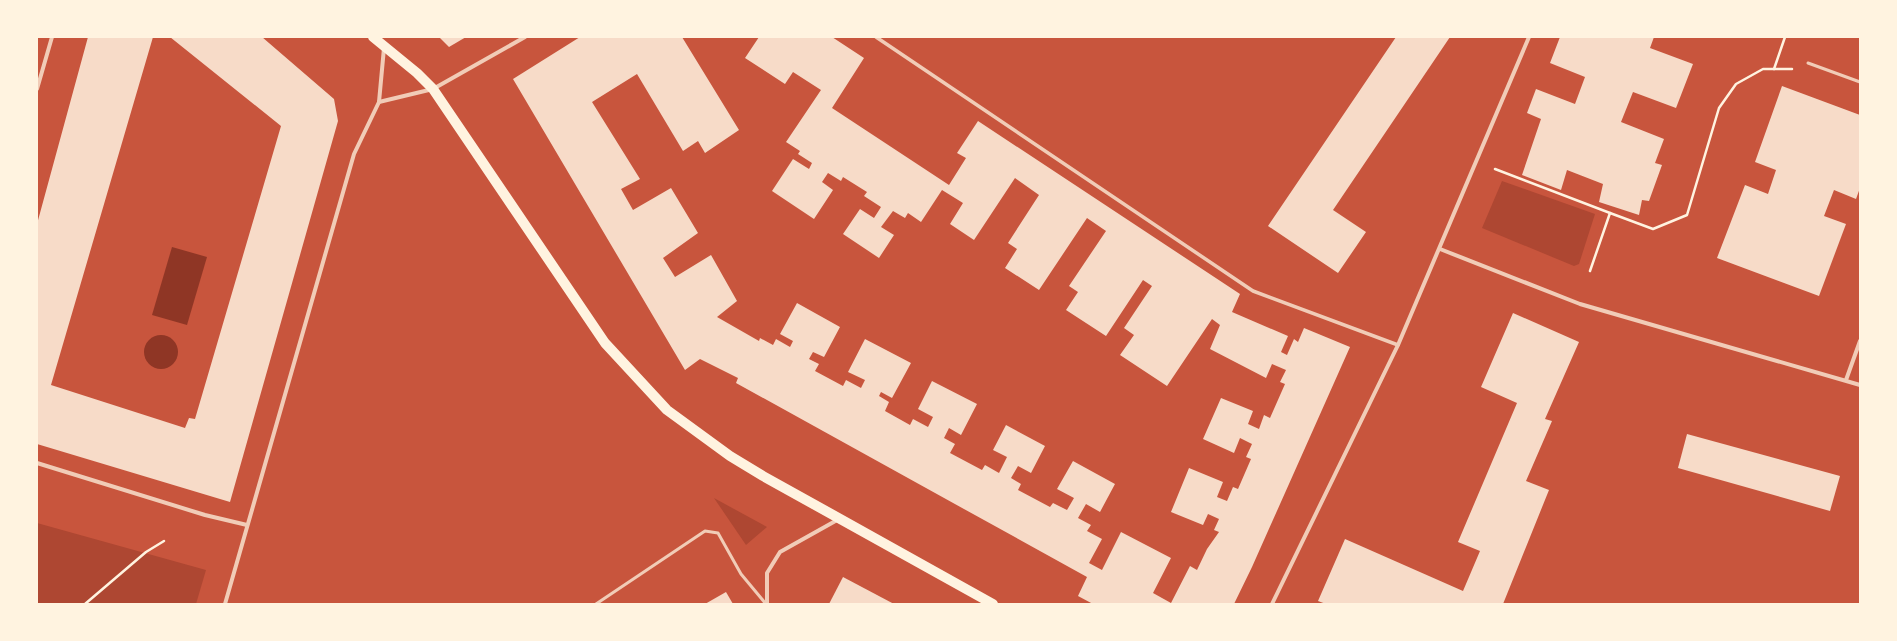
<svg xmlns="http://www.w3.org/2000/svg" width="1897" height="641" font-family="Signika,sans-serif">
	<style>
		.green { fill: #ae4732 }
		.water { fill: #8f3625 }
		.building { fill: #f7dbc8 }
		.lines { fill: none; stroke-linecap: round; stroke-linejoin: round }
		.path { stroke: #fff3e0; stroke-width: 2.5 }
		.service { stroke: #f1ccb7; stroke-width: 3 }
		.pedestrian { stroke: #f1ccb7; stroke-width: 3.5 }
		.minor { stroke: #f1ccb7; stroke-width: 4 }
		.primary { stroke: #fff3e0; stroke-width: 10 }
	</style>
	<rect width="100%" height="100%" fill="#c8553d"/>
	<g class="green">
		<path d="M1502,181l93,33 -16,50 -5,2 -92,-38z"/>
		<path d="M714,498l53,29 -21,18z"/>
		<path d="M37,523l169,47 -10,34h-159z"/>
	</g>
	<g class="water">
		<path d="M172,247l35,10 -20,68 -35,-10z"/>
		<circle cx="161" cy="352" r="17"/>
	</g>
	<g class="building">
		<path d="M88,37h65l-102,348 134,43 4,-10 6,1 86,-293 -111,-89h92l72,62 4,22 -108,381 -193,-58v-220z"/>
		<path d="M439,37h27l-17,10z"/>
		<path d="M580,37h102l57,93 -34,23 -7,-12 -15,10 -46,-77 -45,28 48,77 -19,10 12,21 38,-22 27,45 -35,25 12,19 36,-22 26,46 -20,16 42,24 1,-3 13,7 3,-6 14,8 3,-6 -13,-7 17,-31 43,24 -16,30 -11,-5 -4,7 10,5 -4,7 28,15 3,-6 15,8 4,-8 -17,-8 17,-33 46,24 -19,35 -11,-6 -2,4 10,6 -4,9 25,14 3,-6 15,8 5,-10 -15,-8 14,-28 45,23 -16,31 -12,-7 -5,10 11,6 -5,9 32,17 3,-5 14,8 8,-16 -14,-7 13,-25 39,21 -14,27 -13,-7 -7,12 10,6 -3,6 32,17 3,-4 14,7 7,-12 -17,-9 16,-28 42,23 -15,28 -14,-8 -8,14 13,7 -4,6 15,8 -13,24 13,7 19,-38 50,26 -18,35 18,10 19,-37 7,4 10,-21 12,-17 -5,-2 5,-11 -11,-5 -5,11 -32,-13 18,-44 34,14 -6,15 10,4 6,-14 5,2 13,-30 -5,-2 6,-13 -12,-6 -6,15 -31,-14 18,-41 32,13 -5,13 11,5 5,-14 6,3 15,-34 -5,-2 6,-12 -14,-6 -6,14 -56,-29 10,-24 -8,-6 -45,67 -47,-31 14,-20 -10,-7 28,-42 -9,-6 -37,56 -40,-26 12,-18 -9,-6 37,-55 -19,-13 -48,72 -34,-22 12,-19 -9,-6 31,-48 -24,-17 -41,62 -24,-16 13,-21 -21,-13 -21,32 -13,-9 -3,5 -12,-7 -12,16 13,8 -15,23 -36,-24 17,-25 14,9 7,-11 -17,-11 3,-4 -24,-15 -2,4 -13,-8 -6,9 11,8 -19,29 -42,-28 21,-32 16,10 3,-6 -14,-9 2,-3 -14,-9 35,-52 -28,-18 -8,12 -40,-26 14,-21h73l32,21 -32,50 117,77 17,-27 -9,-5 21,-32 262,173 -8,18 56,24 -7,16 6,3 7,-16 4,3 6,-14 46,19 -98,220 -18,37h-141l-15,-8 9,-19 -351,-194 2,-5 -38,-19 -15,11 -172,-291z"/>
		<path d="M1396,37h54l-117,173 33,22 -28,41 -70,-47z"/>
		<path d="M1560,37h94l-4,11 43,16 -17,44 -43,-16 -12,30 43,17 -9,24 7,2 -13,36 -7,-1 -3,15 -40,-13 4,-18 -36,-14 -6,20 -39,-15 19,-56 -14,-6 9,-24 39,15 10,-27 -35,-14z"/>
		<path d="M1782,86l78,29v73l-4,11 -22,-9 -10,26 22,8 -27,72 -102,-38 28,-73 23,9 8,-24 -21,-8z"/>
		<path d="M1513,313l66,29 -34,77 7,2 -26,60 23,9 -46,114h-177l-8,-3 27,-62 118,52 17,-40 -22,-9 59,-139 -36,-16z"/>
		<path d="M1687,434l153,42 -10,35 -152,-43z"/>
		<path d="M843,577l51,27h-65z"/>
		<path d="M726,592l7,12h-28z"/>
	</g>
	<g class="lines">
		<g class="path">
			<path d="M1774,69l11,-32"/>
			<path d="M1495,169l115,44"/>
			<path d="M1590,271l20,-58 43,16 34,-14 32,-107 17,-24 27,-15h29"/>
			<path d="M85,604l61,-52 18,-11"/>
		</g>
		<g class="service">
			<path d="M1808,63l52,19"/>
			<path d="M596,604l109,-73 13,2 23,41 25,30"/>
		</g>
		<path class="pedestrian" d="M876,37l377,254 145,54"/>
		<g class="minor">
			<path d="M37,89l15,-52"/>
			<path d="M379,102l54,-13 92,-52"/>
			<path d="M1440,249l140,55 280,81"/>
			<path d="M1846,380l14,-39"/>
			<path d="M37,463l168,52 42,10"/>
			<path d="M225,604l129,-450 25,-52 5,-54"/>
			<path d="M767,604v-31l13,-21 59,-33"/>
			<path d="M1272,604l126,-259 131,-308"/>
		</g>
		<path class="primary" d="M373,37l44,36 16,16 172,254 62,67 63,46 33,20 230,128"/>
	</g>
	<rect width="1897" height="641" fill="none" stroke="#fff3e0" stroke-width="76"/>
</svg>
